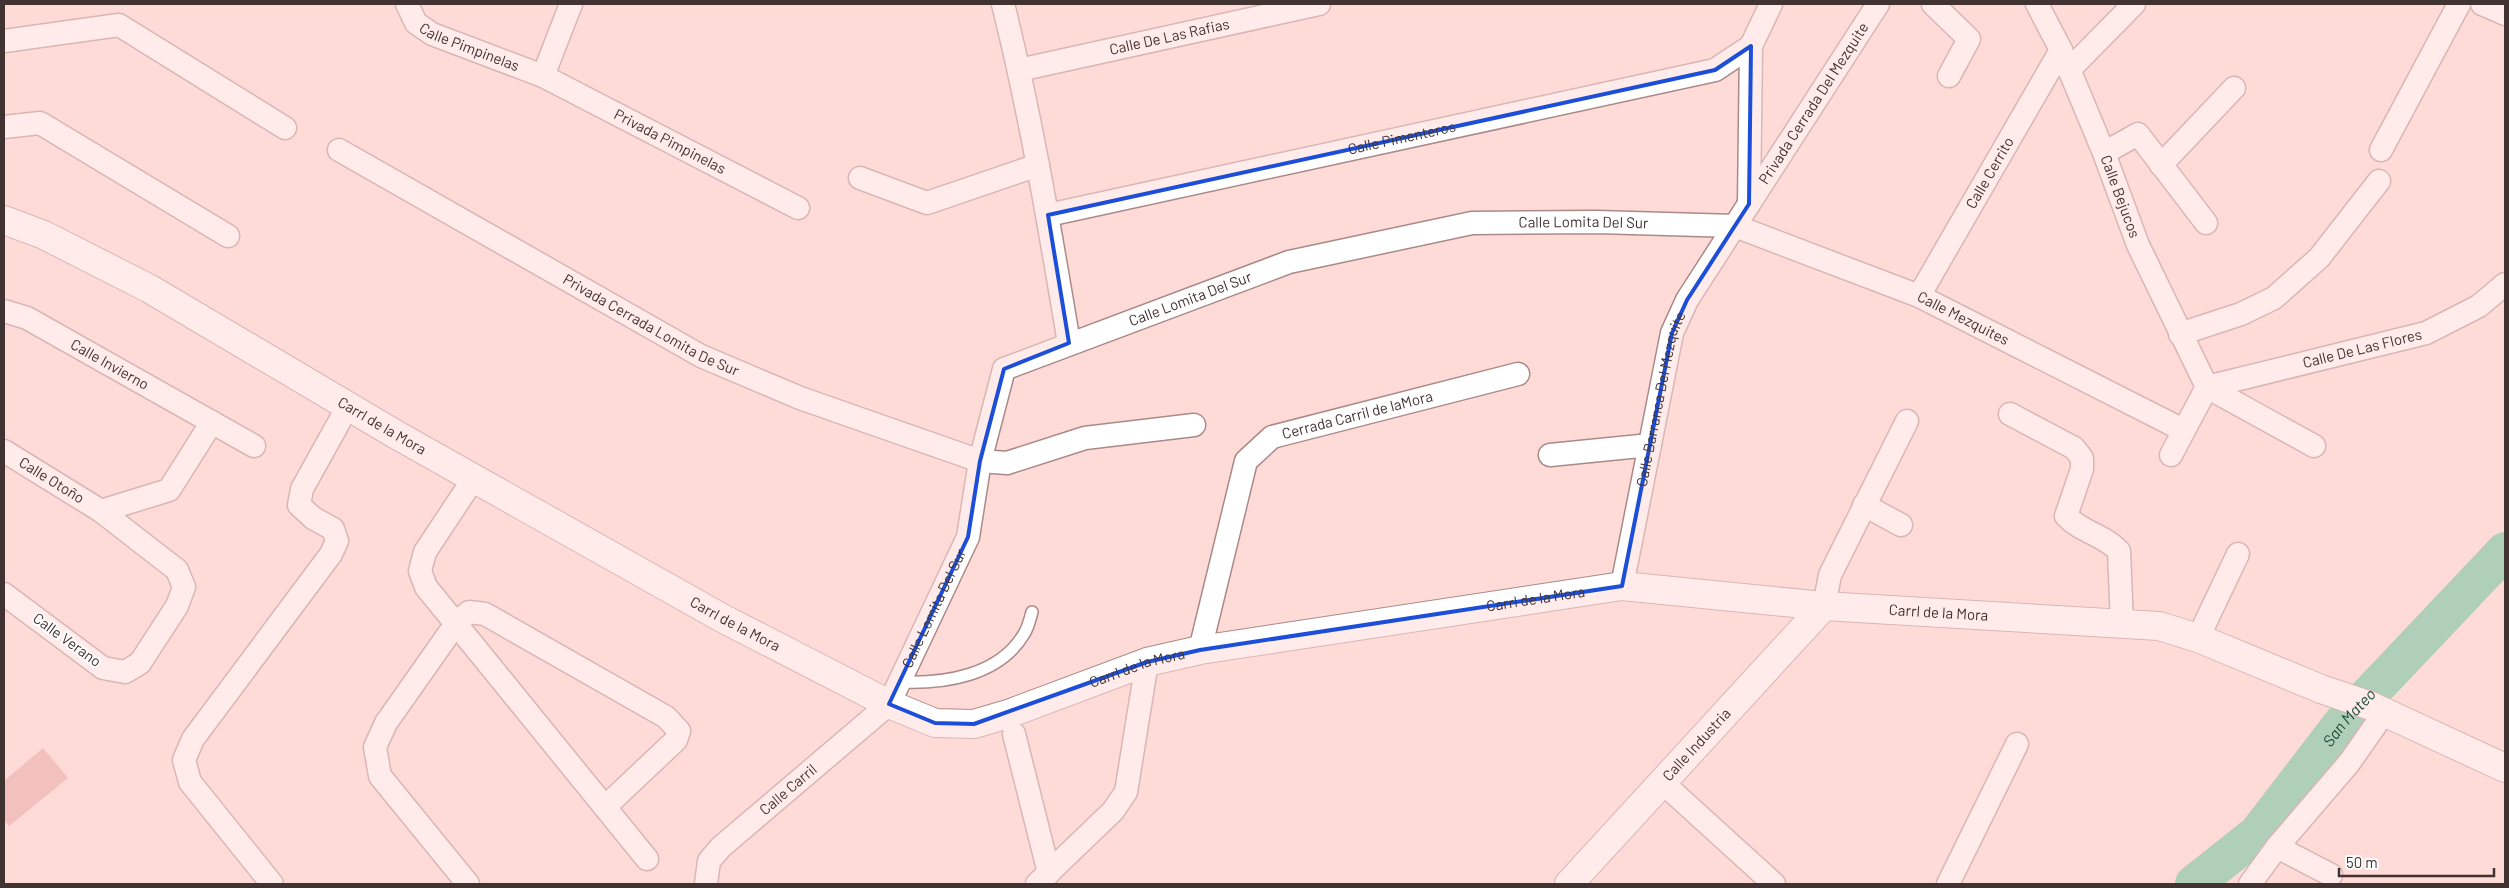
<svg xmlns="http://www.w3.org/2000/svg" width="2509" height="888" font-family="Barlow,sans-serif">
	<style>
		.green { fill: #e2a29e }
		.lines { fill: none; stroke-linecap: round; stroke-linejoin: round }
		.river { stroke: #4fc192; stroke-width: 38 }
		.lane-casing { stroke: #aa8a88; stroke-width: 14 }
		.street-casing { stroke: #aa8a88; stroke-width: 25 }
		.secondary-casing { stroke: #aa8a88; stroke-width: 30 }
		.lane { stroke: #fff; stroke-width: 11 }
		.street { stroke: #fff; stroke-width: 22 }
		.secondary { stroke: #fff; stroke-width: 28 }
		.marked { fill: none; stroke: #1d4ed8; stroke-width: 4; stroke-linejoin: round }
		.labels { text-anchor: middle; stroke-width: 4; stroke-linejoin: round; paint-order: stroke }
		.street-label { font-size: 15px; fill: #413332; stroke: #fff }
		.water-label { font-size: 16px; font-style: italic; fill: #1a4936; stroke: #fff }
	</style>
	<rect width="100%" height="100%" fill="#ffdbd8"/>
	<path class="green" d="M43,748l25,30 -59,48 -5,-6v-39z"/>
	<g class="lines">
		<path class="river" id="s1" d="M2194,884l63,-50 86,-112 162,-171"/>
		<defs>
			<path id="lane" d="M899,682c45,2 100,-6 125,-48 4,-6 6,-15 8,-22"/>
			<g id="street">
				<path id="s2" d="M407,4l9,19 16,11 111,42 255,132"/>
				<path d="M1003,4c28,112 47,226 66,339"/>
				<path d="M1933,4l36,35 -20,37"/>
				<path id="s3" d="M2037,4l24,46 43,103 34,92 69,142"/>
				<path d="M2482,4l23,10"/>
				<path d="M4,41l115,-16 166,103"/>
				<path id="s4" d="M1019,70l300,-66"/>
				<path d="M2069,70l65,-66"/>
				<path d="M543,76l28,-72"/>
				<path d="M4,127l36,-4 188,113"/>
				<path id="s5" d="M339,150l362,206 99,42 180,63 27,2 78,-25 109,-13"/>
				<path d="M2381,150l78,-146"/>
				<path d="M2104,153l34,-19 68,89"/>
				<path d="M2161,165l73,-77"/>
				<path d="M860,178l67,25 111,-38"/>
				<path d="M1749,204l2,-158 20,-42"/>
				<path id="s6" d="M1048,215l667,-145 36,-24"/>
				<path id="s7" d="M1919,296l142,-246"/>
				<path id="s8" d="M4,311l23,7 227,128"/>
				<path d="M2180,334l61,-20 33,-16 45,-40 60,-77"/>
				<path id="s9" d="M2207,387l219,-54 53,-27 26,-22"/>
				<path d="M2207,387l107,59"/>
				<path d="M2010,414l64,34 8,10v11l-16,47c15,16 38,19 53,35l3,73"/>
				<path id="s10" d="M4,451l97,60 76,59 7,17 -7,19 -37,57 -15,9 -22,-4 -99,-74"/>
				<path d="M1550,455l100,-10"/>
				<path d="M2171,455l36,-68"/>
				<path d="M474,478l-49,74 -5,19 6,16 221,272"/>
				<path d="M1864,505l37,20"/>
				<path d="M101,511l68,-21 43,-68"/>
				<path id="s11" d="M1622,586l50,-253 15,-33 191,-296"/>
				<path d="M1824,606l6,-31 77,-154"/>
				<path d="M2198,638l40,-84"/>
				<path id="s12" d="M1200,650l46,-189 26,-24 246,-63"/>
				<path d="M1014,734l35,139"/>
				<path d="M1663,783l111,101"/>
				<path d="M2277,847l54,28"/>
				<path d="M272,884l-82,-102 -6,-22 9,-21 138,-185 6,-13 -4,-12 -20,-11 -14,-13 3,-16 46,-83"/>
				<path d="M468,884l-88,-108 -5,-29 11,-24 71,-101 12,-10 16,2 181,103 13,14 -3,9 -71,67"/>
				<path id="s13" d="M706,884l3,-23 12,-14 168,-143 79,-167 12,-76 24,-92 285,-107 183,-39 125,-1 138,4 184,70 264,134"/>
				<path d="M1037,884l76,-73 13,-19 21,-130"/>
				<path d="M1948,884l69,-140"/>
				<path d="M2250,884l27,-37 72,-84 35,-50"/>
			</g>
			<g id="secondary">
				<path id="s14" d="M4,220l40,15 106,54 245,145 327,184 167,86 46,19 39,1 34,-10 139,-52 53,-12 422,-64 202,20 335,20 39,12 123,51 50,17 134,62"/>
				<path id="s15" d="M1569,884l255,-278"/>
			</g>
		</defs>
		<use href="#lane" class="lane-casing"/>
		<use href="#street" class="street-casing"/>
		<use href="#secondary" class="secondary-casing"/>
		<use href="#lane" class="lane"/>
		<use href="#street" class="street"/>
		<use href="#secondary" class="secondary"/>
	</g>
	<path d="M0 0H2509V888H0ZM1751,46l-2,158 -62,96 -15,33 -50,253 -422,64 -53,12 -173,62 -39,-1 -46,-19 79,-167 12,-76 24,-92 65,-26 -21,-128 667,-145z" fill="#ffdbd8" fill-opacity=".55" fill-rule="evenodd"/>
	<path class="marked" d="M1751,46l-2,158 -62,96 -15,33 -50,253 -422,64 -53,12 -173,62 -39,-1 -46,-19 79,-167 12,-76 24,-92 65,-26 -21,-128 667,-145z"/>
	<g class="labels">
		<g class="street-label">
			<text dy="5" stroke="none"><textPath href="#s4" startOffset="154">Calle De Las Rafias</textPath></text>
			<text dy="5" stroke="none"><textPath href="#s2" startOffset="80">Calle Pimpinelas</textPath></text>
			<text dy="5" stroke="none"><textPath href="#s11" startOffset="528">Privada Cerrada Del Mezquite</textPath></text>
			<text dy="5" stroke="none"><textPath href="#s6" startOffset="362">Calle Pimenteros</textPath></text>
			<text dy="5" stroke="none"><textPath href="#s2" startOffset="302">Privada Pimpinelas</textPath></text>
			<text dy="5" stroke="none"><textPath href="#s7" startOffset="142">Calle Cerrito</textPath></text>
			<text dy="5" stroke="none"><textPath href="#s3" startOffset="210">Calle Bejucos</textPath></text>
			<text dy="5" stroke="none"><textPath href="#s13" startOffset="1222">Calle Lomita Del Sur</textPath></text>
			<text dy="5" stroke="none"><textPath href="#s13" startOffset="818">Calle Lomita Del Sur</textPath></text>
			<text dy="5" stroke="none"><textPath href="#s13" startOffset="1620">Calle Mezquites</textPath></text>
			<text dy="5" stroke="none"><textPath href="#s5" startOffset="358">Privada Cerrada Lomita De Sur</textPath></text>
			<text dy="5" stroke="none"><textPath href="#s9" startOffset="160">Calle De Las Flores</textPath></text>
			<text dy="5" stroke="none"><textPath href="#s8" startOffset="119">Calle Invierno</textPath></text>
			<text dy="5" stroke="none"><textPath href="#s11" startOffset="191">Calle Barranca Del Mezquite</textPath></text>
			<text dy="5" stroke="none"><textPath href="#s12" startOffset="318">Cerrada Carril de laMora</textPath></text>
			<text dy="5" stroke="none"><textPath href="#s14" startOffset="431">Carrl de la Mora</textPath></text>
			<text dy="5" stroke="none"><textPath href="#s10" startOffset="56">Calle Otoño</textPath></text>
			<text dy="5" stroke="none"><textPath href="#s14" startOffset="1676">Carrl de la Mora</textPath></text>
			<text dy="5" stroke="none"><textPath href="#s13" startOffset="368">Calle Lomita Del Sur</textPath></text>
			<text dy="5" stroke="none"><textPath href="#s14" startOffset="2081">Carrl de la Mora</textPath></text>
			<text dy="5" stroke="none"><textPath href="#s14" startOffset="836">Carrl de la Mora</textPath></text>
			<text transform="translate(67 640) rotate(36)" y="5">Calle Verano</text>
			<text dy="5" stroke="none"><textPath href="#s14" startOffset="1271">Carrl de la Mora</textPath></text>
			<text dy="5" stroke="none"><textPath href="#s15" startOffset="189">Calle Industria</textPath></text>
			<text dy="5" stroke="none"><textPath href="#s13" startOffset="130">Calle Carril</textPath></text>
		</g>
		<g class="water-label">
			<text dy="6" stroke="none"><textPath href="#s1" startOffset="229">San Mateo</textPath></text>
		</g>
	</g>
	<rect width="2509" height="888" fill="none" stroke="#413332" stroke-width="10"/>
	<path d="M2339 868v8h155v-8" fill="none" stroke="#413332" stroke-width="2.5"/>
	<text x="2346" y="868" font-size="15" fill="#413332" stroke="#ffffff" stroke-width="4" paint-order="stroke">50 m</text>
</svg>
